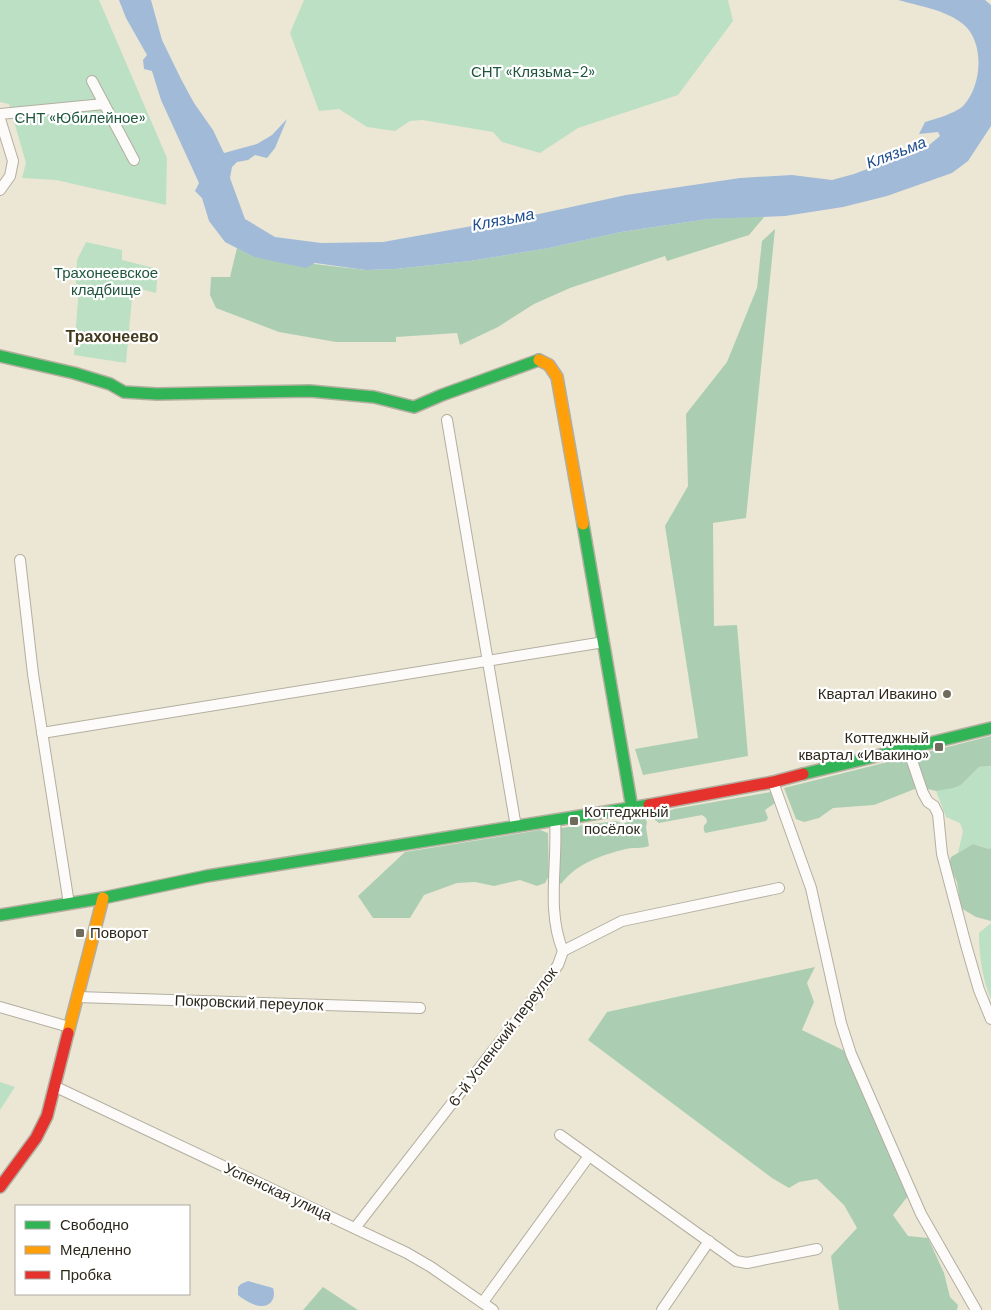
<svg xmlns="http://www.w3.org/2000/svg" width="991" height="1310" font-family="'DM Sans',sans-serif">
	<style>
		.green { fill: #bce0c4 }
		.forest { fill: #abceb2 }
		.water { fill: #a1bad8 }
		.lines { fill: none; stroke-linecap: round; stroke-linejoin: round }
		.street-casing { stroke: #b3afa0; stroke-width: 12 }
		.fast-casing { stroke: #b3afa0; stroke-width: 14 }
		.slow-casing { stroke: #b3afa0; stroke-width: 14 }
		.jam-casing { stroke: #b3afa0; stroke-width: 14 }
		.street { stroke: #fcfbf9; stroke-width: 10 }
		.fast { stroke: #30b455; stroke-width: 11 }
		.slow { stroke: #ff9f0a; stroke-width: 11 }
		.jam { stroke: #e5322d; stroke-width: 11 }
		.poi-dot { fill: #706c5c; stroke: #fff; stroke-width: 2 }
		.labels { text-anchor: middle; stroke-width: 4.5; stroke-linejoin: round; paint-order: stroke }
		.park-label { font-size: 15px; fill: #1f553d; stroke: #fff }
		.poi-label { font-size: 15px; fill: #2d291c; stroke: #fff; text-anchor: end }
		.street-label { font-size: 15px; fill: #2d291c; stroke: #fff }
		.water-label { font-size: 16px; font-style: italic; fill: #215090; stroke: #fff }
		.neighbourhood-label { font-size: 16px; font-weight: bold; fill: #443b1d; stroke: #fff }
	</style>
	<rect width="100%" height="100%" fill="#ece7d4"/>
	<g class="green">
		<path d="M0,0h99l68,158 -1,47 -110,-25 -34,-2 4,-15 -17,-59 -9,-2z"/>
		<path d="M304,0h424l5,21 -55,74 -100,33 -38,25 -38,-11 -9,-10 -71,-12 -12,1 -15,10 -28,-4 -28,-18 -20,2 -29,-78z"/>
		<path d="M86,242l36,8v10l36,9 -2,24 -23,-6 -7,76 -52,-8 5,-70 -3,-1 1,-24z"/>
		<path d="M991,766v82l-2,1 -16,-5 -15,9 5,-22 -3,-8 -14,-6 -10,-26 25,-6 18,-18z"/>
		<path d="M991,923v76c-9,-20 -12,-45 -12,-66z"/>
		<path d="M0,1082l15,5 -15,23z"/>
	</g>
	<g class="forest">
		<path d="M765,216l-16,19 -82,26 -2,-5 -95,32 -36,16 -36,23 -38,18 -3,-12 -61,4v5h-60l-57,-10 -63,-24 -6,-13 1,-18h19l7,-29 17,9 112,13 29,-1 75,-8 79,-13 72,-16 87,-13z"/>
		<path d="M775,229l-29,289 -33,5 1,103 23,-1 11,131 -105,19 -8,-26 63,-11 -33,-212 23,-40 -2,-72 41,-52 30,-74 5,-47z"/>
		<path d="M991,736v30l-12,1 -18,18 -8,3 -17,3 -16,-4 -46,18 -41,3 -14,10 -15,4 -8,-3 -12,-31z"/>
		<path d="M771,792l3,3 1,8 -10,7 3,8 -2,3 -61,12c-2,-5 -2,-7 2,-11l-1,-4 -4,-3 -43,8 -4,-3 1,-4 18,-7z"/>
		<path d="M643,815l4,7 -1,5 3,19c-8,3 -15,1 -23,3 -24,6 -49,14 -65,35l-3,-3 3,-53 55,-7 7,3z"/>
		<path d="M540,830l8,3 1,43 -4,7 -8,3 -17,-6 -26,6 -19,-4 -18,1 -33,12 -14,23h-37l-15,-22 47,-44z"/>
		<path d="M973,844l16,5 2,-1v73l-15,-4 -15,-9 -4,-26 -8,-17 2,-8z"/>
		<path d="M815,967l-8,16 7,19 -12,28 49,24 57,142 -15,19 15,21 20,2 16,35 6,24 8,8 -1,5h-118l-8,-54 26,-28 -13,-23 -27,-26 -18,3 -10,6 -17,-10 -184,-138 19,-28z"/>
		<path d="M323,1287l35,23h-55z"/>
	</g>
	<g class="water">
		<path d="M119,0h32l11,40 19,39 13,24 19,27 11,23 33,-9 15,-9 15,-16 -12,29 -8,10 -12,-3 -7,5 -11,2 -5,5 -2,11 15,41 30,18 46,6 62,-1 156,-28 87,-19 114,-17 52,-3 40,5 22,-6 74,-28 12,-10 -2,-4 -19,2 6,-12c10,-3 32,-9 39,-17 18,-20 21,-63 -1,-81 -17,-14 -44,-18 -65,-24h87l6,5v121l-23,35 -16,12 -65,23 -44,11 -58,9 -77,3 -87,13 -72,16 -79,13 -75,8 -29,1 -51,-7 -9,5 -52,-11 -29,-15 -16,-21 -7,-23 -7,-7 4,-8 -38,-83 -9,-29 -8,-2 -1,-9 4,-5 -21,-37z"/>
		<path d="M248,1281l25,7c3,8 -1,18 -11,18 -8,0 -18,-6 -24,-11v-8l3,-3z"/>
	</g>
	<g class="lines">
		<defs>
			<g id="street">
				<path d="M92,81l42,79"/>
				<path d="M0,114l104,-10"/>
				<path d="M0,119l13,42 -3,15 -10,14"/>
				<path d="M447,420l69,407"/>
				<path d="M20,560l13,114 36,230"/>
				<path d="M42,733l562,-91"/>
				<path d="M908,749l15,44 5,9 6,4 4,8 4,40 24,91 13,45 12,29"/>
				<path d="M773,782l38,106 30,135 10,31 70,160 55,96"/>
				<path d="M555,820c3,44 -9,90 8,131"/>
				<path d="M77,997l343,11"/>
				<path d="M0,1007l69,20"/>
				<path d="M56,1087l351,166 24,14 62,43"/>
				<path d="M560,1135l176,126 11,2 70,-14"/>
				<path d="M355,1228l189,-243 14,-20 5,-14 59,-30 157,-33"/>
				<path d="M483,1302l106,-146"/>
				<path d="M662,1310l47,-69"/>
			</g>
			<g id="fast">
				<path d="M0,356l74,17 36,11 14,8 33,2 153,-3 64,6 40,10 28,-12 97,-35"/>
				<path d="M583,524l49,284"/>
				<path d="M803,774l188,-46"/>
				<path d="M0,915l103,-17 104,-22 442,-71"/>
			</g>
			<g id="slow">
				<path d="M539,360l10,5 8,12 26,147"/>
				<path d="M68,1033l35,-135"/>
			</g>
			<g id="jam">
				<path d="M649,805l124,-23 30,-8"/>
				<path d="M0,1187l36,-49 11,-22 21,-83"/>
			</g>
		</defs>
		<use href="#street" class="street-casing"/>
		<use href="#fast" class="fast-casing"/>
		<use href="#slow" class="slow-casing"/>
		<use href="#jam" class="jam-casing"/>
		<use href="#street" class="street"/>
		<use href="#fast" class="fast"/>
		<use href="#slow" class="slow"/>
		<use href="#jam" class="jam"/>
	</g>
	<g class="poi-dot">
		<circle cx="947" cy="694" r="5"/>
		<rect x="934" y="742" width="10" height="10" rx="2.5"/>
		<rect x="569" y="816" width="10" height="10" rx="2.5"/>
		<rect x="75" y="928" width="10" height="10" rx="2.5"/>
	</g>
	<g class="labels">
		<g class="park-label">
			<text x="533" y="77">СНТ «Клязьма-2»</text>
			<text x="80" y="123">СНТ «Юбилейное»</text>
			<text x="106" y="278">Трахонеевское<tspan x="106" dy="17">кладбище</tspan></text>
		</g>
		<g class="poi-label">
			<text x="937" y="699">Квартал Ивакино</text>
			<text x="929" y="743">Коттеджный<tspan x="929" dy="17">квартал «Ивакино»</tspan></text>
			<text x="584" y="817" text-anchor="start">Коттеджный<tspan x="584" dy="17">посёлок</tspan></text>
			<text x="90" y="938" text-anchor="start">Поворот</text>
		</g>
		<g class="street-label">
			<text transform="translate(249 1003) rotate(2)" y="5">Покровский переулок</text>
			<text transform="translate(503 1037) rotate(-53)" y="5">6-й Успенский переулок</text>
			<text transform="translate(278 1192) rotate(25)" y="5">Успенская улица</text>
		</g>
		<g class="water-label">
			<text transform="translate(896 152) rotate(-21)" y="6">Клязьма</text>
			<text transform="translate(503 219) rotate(-11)" y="6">Клязьма</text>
		</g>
		<g class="neighbourhood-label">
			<text x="112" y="342">Трахонеево</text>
		</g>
	</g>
	<rect x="15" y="1205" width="175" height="90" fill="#ffffff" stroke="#aba9a4"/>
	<rect x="25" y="1221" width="25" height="8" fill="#30b455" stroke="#aba9a4"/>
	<text x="60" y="1230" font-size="15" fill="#2d291c">Свободно</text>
	<rect x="25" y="1246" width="25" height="8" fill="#ff9f0a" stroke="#aba9a4"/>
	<text x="60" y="1255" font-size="15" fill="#2d291c">Медленно</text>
	<rect x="25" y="1271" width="25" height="8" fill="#e5322d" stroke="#aba9a4"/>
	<text x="60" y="1280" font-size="15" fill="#2d291c">Пробка</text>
</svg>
